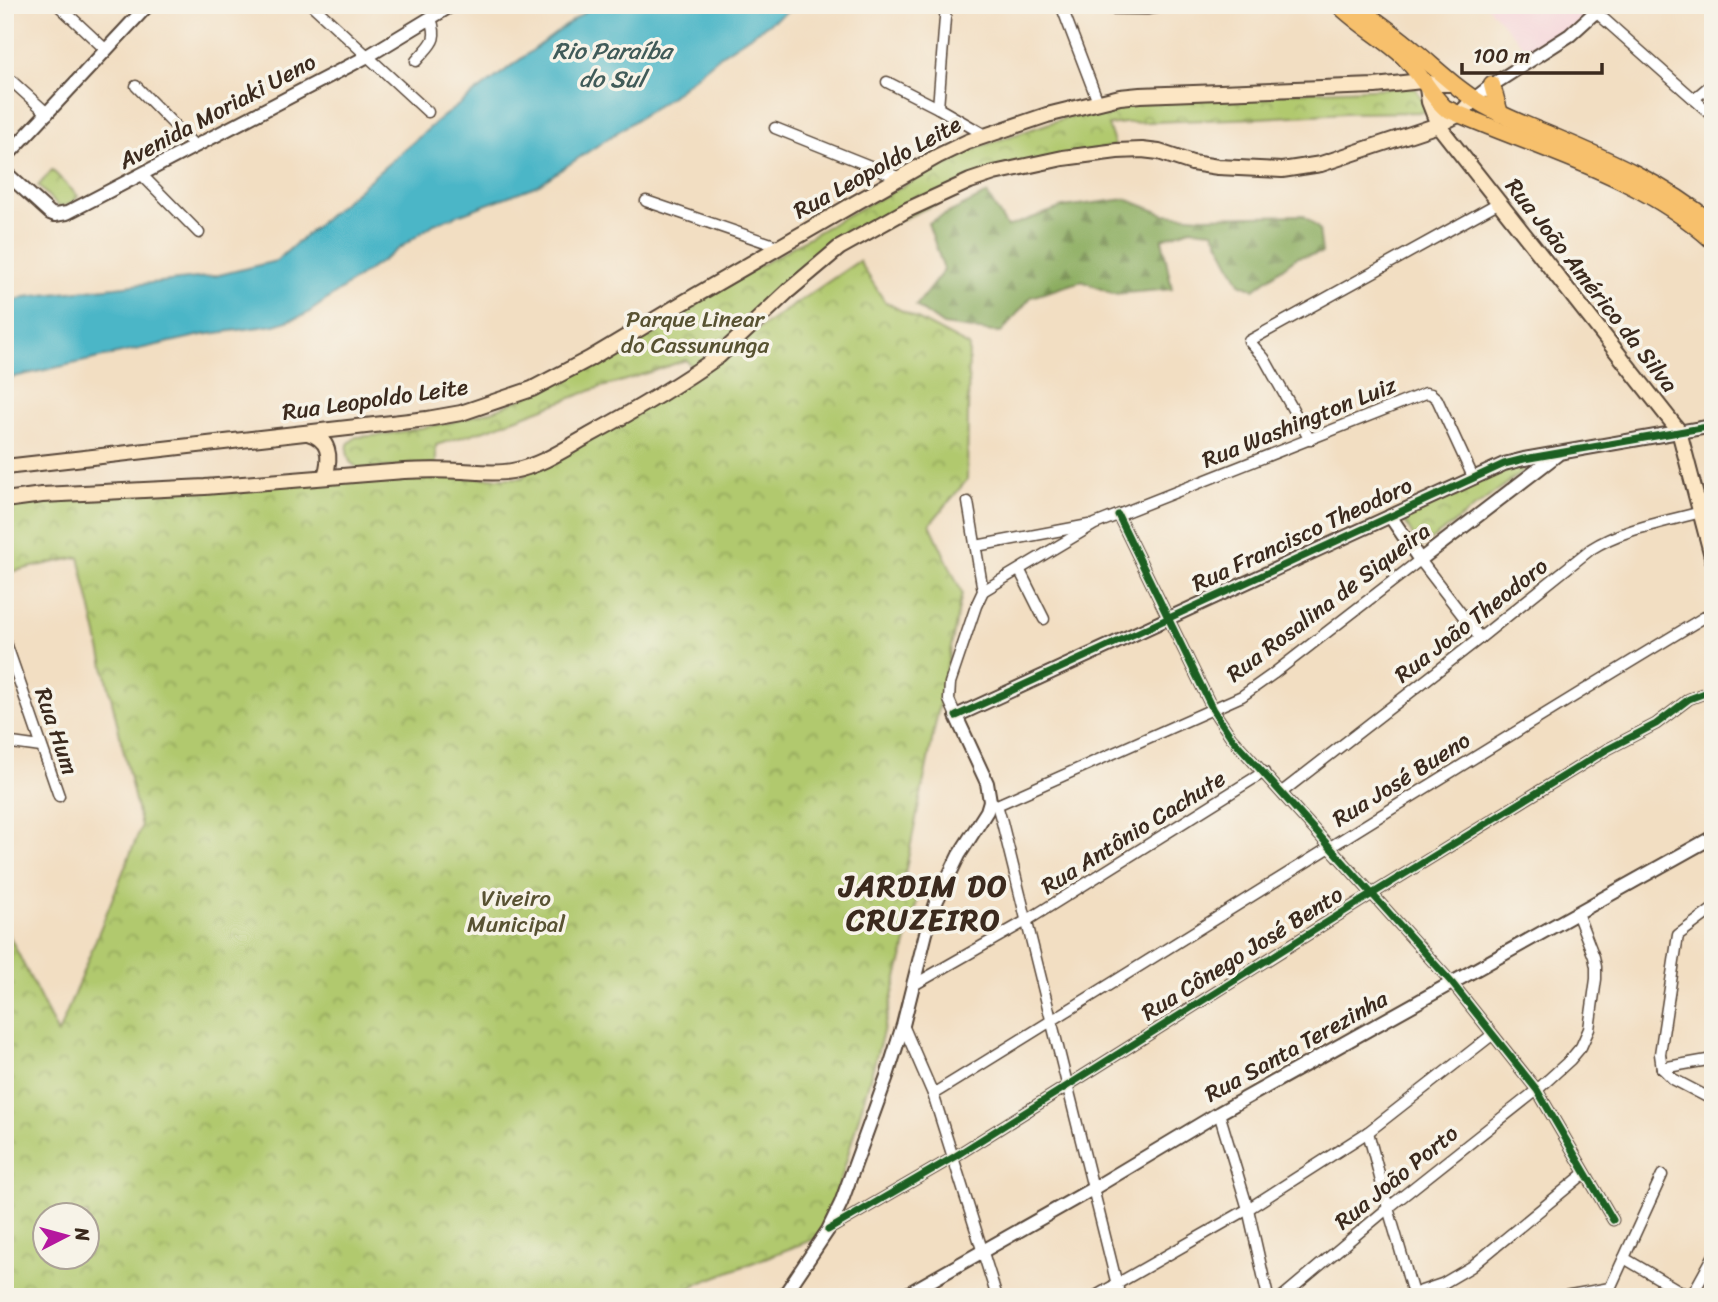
<svg xmlns="http://www.w3.org/2000/svg" width="1718" height="1302" font-family="Sriracha,sans-serif">
	<style>
		.built { fill: #f6cfd8 }
		.forest { fill: url(#forest-firs); stroke: #646c40; stroke-width: 2 }
		.park { fill: url(#park-crowns); stroke: #767a46; stroke-width: 2; fill-rule: evenodd }
		.water { fill: #4bb6c7; stroke: #437072; stroke-width: 2 }
		.lines { fill: none; stroke-linecap: round; stroke-linejoin: round }
		.minor-casing { stroke: #564537; stroke-width: 13 }
		.tertiary-casing { stroke: #564537; stroke-width: 16 }
		.secondary-casing { stroke: #564537; stroke-width: 18 }
		.primary-casing { stroke: #564537; stroke-width: 19 }
		.minor { stroke: #fff; stroke-width: 10 }
		.tertiary { stroke: #fff; stroke-width: 12 }
		.secondary { stroke: #fce6c4; stroke-width: 14 }
		.primary { stroke: #f7c06c; stroke-width: 16 }
		.cycleway-casing { stroke: #f7f3e8; stroke-width: 11 }
		.cycleway { stroke: #1b5e20; stroke-width: 7 }
		.labels { text-anchor: middle; stroke-width: 7; stroke-linejoin: round; paint-order: stroke }
		.street-label { font-size: 23px; fill: #3b2a1e; stroke: #f7f3e8 }
		.park-label { font-size: 23px; fill: #585232; stroke: #f7f3e8 }
		.water-label { font-size: 24px; font-style: italic; fill: #415b59; stroke: #f7f3e8 }
		.district-label { font-size: 30px; font-weight: bold; letter-spacing: 2px; fill: #3b2a1e; stroke: #f7f3e8 }
	</style>
	<defs>
		<pattern id="forest-firs" width="22" height="20" patternUnits="userSpaceOnUse" patternTransform="scale(1.75)"><rect width="22" height="20" fill="#8cad61"/><path d="M5 1l3.5 6h-7zM16 11l3.5 6h-7z" fill="#748d4f"/></pattern>
		<pattern id="park-crowns" width="20" height="18" patternUnits="userSpaceOnUse" patternTransform="scale(1.75)"><rect width="20" height="18" fill="#b1c96e"/><path d="M2 6a3 3 0 1 1 6 0M12 15a3 3 0 1 1 6 0" fill="none" stroke="#91a35a"/></pattern>
	</defs>
	<rect width="100%" height="100%" fill="#f7f3e8"/>
	<filter id="ink" filterUnits="userSpaceOnUse"><feTurbulence type="fractalNoise" baseFrequency=".0143" numOctaves="2"/><feDisplacementMap in="SourceGraphic" scale="14" xChannelSelector="R" yChannelSelector="G"/><feConvolveMatrix kernelMatrix="1 2 1 2 8 2 1 2 1" color-interpolation-filters="sRGB"/></filter>
	<filter id="wash" filterUnits="userSpaceOnUse"><feTurbulence type="fractalNoise" baseFrequency=".00686" numOctaves="4" result="noise"/><feDisplacementMap in="SourceGraphic" scale="28" xChannelSelector="R" yChannelSelector="G"/><feGaussianBlur stdDeviation="1.57" result="paint"/><feColorMatrix in="noise" values="0 0 0 0 0 0 0 0 0 0 0 0 0 0 0 0 0 1.4 0 .05"/><feComposite in="paint" operator="in"/></filter>
	<g filter="url(#wash)">
		<rect width="100%" height="100%" fill="#f2dec2"/>
		<path class="built" d="M1486,5h115l-68,52z"/>
		<path class="forest" d="M987,194l20,33 56,-20 63,-8 38,15 38,3 101,-2 16,14 3,24 -25,4 -43,32 -14,-6 -27,-52 -23,-2 -28,10 10,50 -59,5 -31,-13 -51,16 -30,36 -58,-8 -27,-19 28,-36 -16,-47z"/>
		<g class="park">
			<path d="M1415,87l14,25 -83,1 -87,5 -134,5 -17,2 7,21 -91,17 -199,92 -132,113 -7,-8 -57,19 -34,10 -104,39 -55,17v19l-77,5 -9,-7 -3,-10 1,-8 8,-7 27,-2 65,-12 47,-13 63,-28 286,-165 129,-68 148,-50z"/>
			<path d="M52,170l26,26c-3,7 -11,9 -19,11l-21,-21z"/>
			<path d="M859,261l26,41 84,44 -2,134 -37,44 32,69 -59,290 14,18 -37,142 -55,192 -128,49 -22,13h-670v-370l53,107 83,-207 -62,-270 -74,16v-68l220,-20 189,-7h108l17,-16 150,-86zM46,1214h42v42h-42z"/>
			<path d="M1521,465l3,6 -104,77 -18,-31 74,-35z"/>
		</g>
		<path class="water" d="M594,5h203l-76,50 -51,42 -132,88 -104,39 -129,91 -30,10 -73,10 -197,44v-75l20,-7 190,-21 61,-15 165,-143z"/>
	</g>
	<g filter="url(#ink)">
		<g class="lines">
			<defs>
				<g id="minor">
					<path d="M58,5l47,44"/>
					<path d="M312,5l116,107"/>
					<path d="M1061,5l37,97"/>
					<path d="M1062,8l85,1 32,-4"/>
					<path d="M1596,12l117,104"/>
					<path d="M416,61c15,-18 23,-19 15,-43"/>
					<path d="M5,75l43,39"/>
					<path d="M887,82l51,26 47,27"/>
					<path d="M136,86l59,60"/>
					<path d="M1694,99l19,-16"/>
					<path d="M938,108l8,-103"/>
					<path d="M775,128l125,50"/>
					<path d="M141,174l58,59"/>
					<path d="M646,201l134,46"/>
					<path d="M1310,440l-46,-82 -15,-17 249,-138"/>
					<path d="M1118,515l95,195 18,27 221,246 85,107 76,130"/>
					<path d="M976,546l113,-21"/>
					<path d="M1020,571l24,48"/>
					<path d="M983,591l112,-67 331,-131 5,1 6,5 36,78"/>
					<path d="M5,640l54,156"/>
					<path d="M956,716l-7,-16 1,-17 26,-77 7,-15 -15,-89"/>
					<path d="M5,742l36,5"/>
					<path d="M1282,792l198,-154 111,-89c31,-20 74,-27 110,-37"/>
					<path d="M990,801l7,4 245,-109 31,-22 147,-114 60,78"/>
					<path d="M997,805l5,17 118,475"/>
					<path d="M912,986l114,-65 238,-149"/>
					<path d="M903,1025l30,69 64,203"/>
					<path d="M1662,1068l-2,-14 18,-119 35,-26"/>
					<path d="M1662,1068l11,11 40,21"/>
					<path d="M1662,1068l51,-9"/>
					<path d="M933,1094c260,-160 518,-325 780,-482"/>
					<path d="M1219,1113l29,96 20,88"/>
					<path d="M1368,1132l20,76 26,89"/>
					<path d="M828,1230l126,-73 418,-263 234,-144 50,-26 33,-25 24,-9"/>
					<path d="M1624,1258l66,39"/>
					<path d="M1413,1294l29,-10 29,-17 114,-94"/>
					<path d="M1094,1297l154,-88 120,-77 124,-97"/>
					<path d="M1282,1297l106,-89 149,-118 33,-30 11,-13 8,-18 7,-50v-12l-2,-10 -17,-44"/>
					<path d="M1559,1297l51,-9"/>
					<path d="M1606,1297l56,-122"/>
					<path d="M1691,1297l22,-40"/>
				</g>
				<g id="tertiary">
					<path d="M1474,99l18,-14 78,-50 33,-30"/>
					<path d="M5,158l143,-153"/>
					<path d="M5,172l45,41 5,2 12,-2 301,-157 84,-51"/>
					<path d="M1390,516l30,44 137,-105"/>
					<path d="M783,1297l45,-67 13,-27 46,-127 16,-51 23,-92 11,-33 22,-45 28,-44 3,-10 -3,-18 -31,-67 548,-252 20,-5 189,-33"/>
					<path d="M902,1297l192,-109 125,-75 494,-276"/>
				</g>
				<g id="secondary">
					<path d="M1427,88l2,14 9,23 241,306 34,129"/>
					<path d="M308,433c21,6 24,23 17,43"/>
					<path d="M5,467l422,-48 34,-6 71,-24 57,-30 92,-55 176,-102 81,-46 29,-14 80,-27 73,-18 20,-2 235,-9 47,-5 12,3h18"/>
					<path d="M5,500l37,-5 163,-8 199,-16c20,-1 39,-1 59,0 16,1 33,3 49,0 28,-5 53,-22 78,-36 44,-24 88,-50 129,-79l69,-65 51,-43 68,-38 63,-29 24,-8 69,-15 54,-7 25,-1 17,2 33,11 26,4 64,3 39,-6 117,-39 22,-11 14,-15"/>
				</g>
				<g id="primary">
					<path d="M1339,5c20,20 45,33 65,52 16,16 25,36 41,51 91,41 192,64 268,133"/>
					<path d="M1356,5c19,16 40,29 59,46 25,21 47,43 76,58 19,10 39,18 59,26 57,24 115,49 163,89"/>
					<path d="M1492,85l8,29"/>
				</g>
			</defs>
			<use href="#minor" class="minor-casing"/>
			<use href="#tertiary" class="tertiary-casing"/>
			<use href="#secondary" class="secondary-casing"/>
			<use href="#primary" class="primary-casing"/>
			<use href="#minor" class="minor"/>
			<use href="#tertiary" class="tertiary"/>
			<use href="#secondary" class="secondary"/>
			<use href="#primary" class="primary"/>
			<defs>
				<g id="cycleway">
					<path d="M1118,515l95,195 18,27 221,246 85,107 76,130"/>
					<path d="M956,716l548,-252 20,-5 189,-33"/>
					<path d="M828,1230l126,-73 418,-263 234,-144 50,-26 33,-25 24,-9"/>
				</g>
			</defs>
			<use href="#cycleway" class="cycleway-casing"/>
			<use href="#cycleway" class="cycleway"/>
		</g>
	</g>
	<g class="labels">
		<g class="street-label">
			<text transform="translate(217 111) rotate(-28)" y="8">Avenida Moriaki Ueno</text>
			<text transform="translate(877 167) rotate(-29)" y="8">Rua Leopoldo Leite</text>
			<text transform="translate(1592 285) rotate(52)" y="8">Rua João Américo da Silva</text>
			<text transform="translate(375 399) rotate(-8)" y="8">Rua Leopoldo Leite</text>
			<text transform="translate(1299 422) rotate(-22)" y="8">Rua Washington Luiz</text>
			<text transform="translate(1302 534) rotate(-25)" y="8">Rua Francisco Theodoro</text>
			<text transform="translate(1328 602) rotate(-37)" y="8">Rua Rosalina de Siqueira</text>
			<text transform="translate(1471 620) rotate(-38)" y="8">Rua João Theodoro</text>
			<text transform="translate(57 731) rotate(71)" y="8">Rua Hum</text>
			<text transform="translate(1401 779) rotate(-32)" y="8">Rua José Bueno</text>
			<text transform="translate(1133 832) rotate(-32)" y="8">Rua Antônio Cachute</text>
			<text transform="translate(1242 953) rotate(-32)" y="8">Rua Cônego José Bento</text>
			<text transform="translate(1296 1046) rotate(-29)" y="8">Rua Santa Terezinha</text>
			<text transform="translate(1396 1177) rotate(-39)" y="8">Rua João Porto</text>
		</g>
		<g class="park-label">
			<text x="695" y="327">Parque Linear<tspan x="695" dy="26">do Cassununga</tspan></text>
			<text x="516" y="906">Viveiro<tspan x="516" dy="26">Municipal</tspan></text>
		</g>
		<g class="water-label">
			<text x="612" y="59">Rio Paraíba<tspan x="612" dy="28">do Sul</tspan></text>
		</g>
		<g class="district-label">
			<text x="924" y="896">JARDIM DO<tspan x="924" dy="34">CRUZEIRO</tspan></text>
		</g>
	</g>
	<rect width="1718" height="1302" fill="none" stroke="#f7f3e8" stroke-width="28"/>
	<g transform="translate(66 1236) rotate(84)"><circle r="33" fill="#f7f3e8" stroke="#aca397" stroke-width="2"/>
	<path d="M0-5L12 26L0 18L-12 26Z" fill="#b5179e"/>
	<text y="-10" font-size="19" font-weight="bold" text-anchor="middle" fill="#3b2a1e">N</text>
	</g>
	<path d="M1462 63v10h140v-10" fill="none" stroke="#3b2a1e" stroke-width="3.5"/>
	<text x="1473" y="63" font-size="21" fill="#3b2a1e" stroke="#f7f3e8" stroke-width="5" paint-order="stroke">100 m</text>
</svg>
